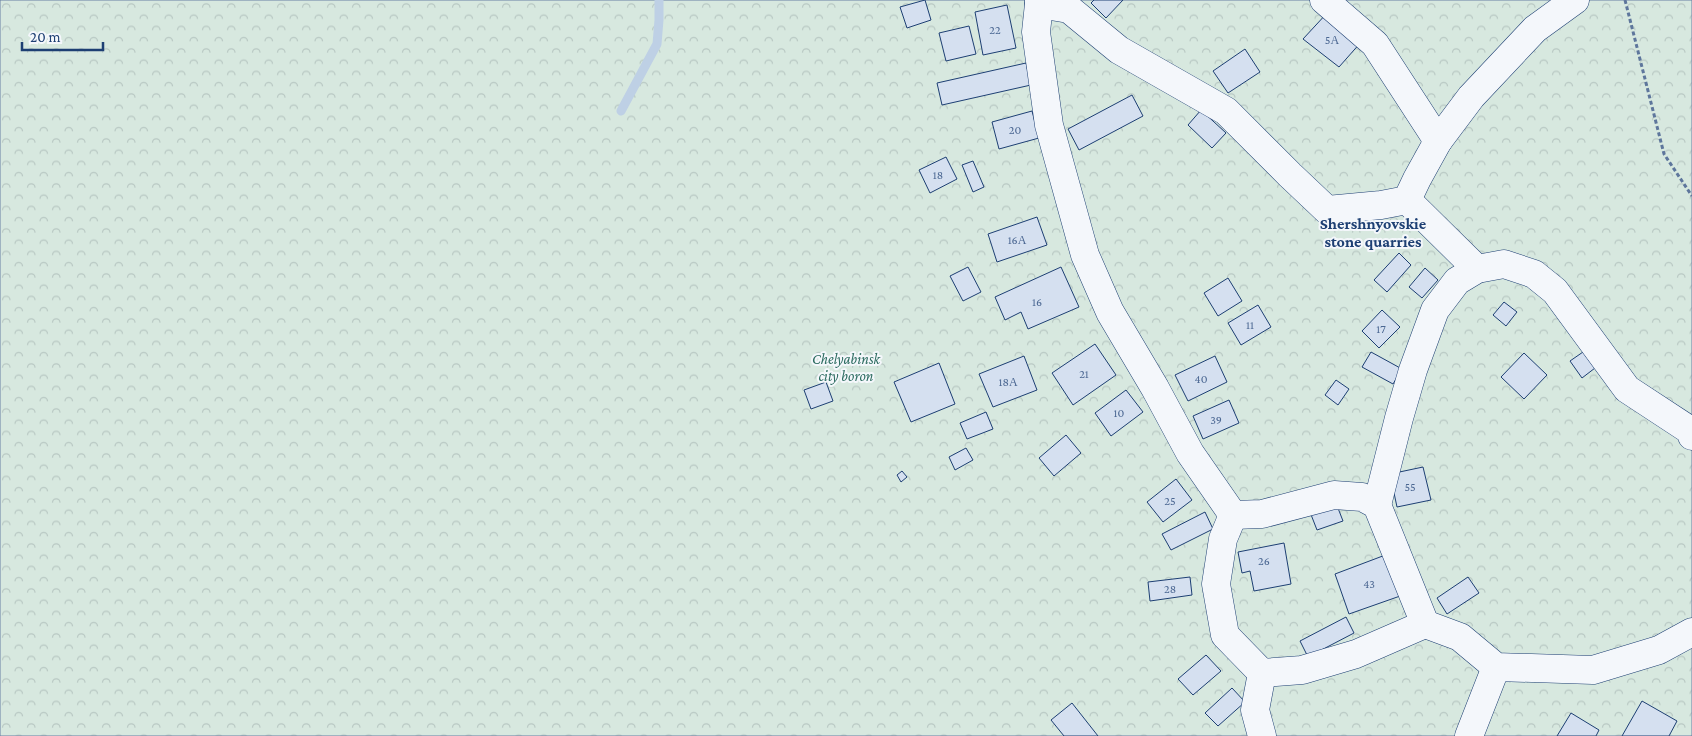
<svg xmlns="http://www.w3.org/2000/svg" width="1692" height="736" font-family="'Crimson Pro',serif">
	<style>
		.forest { fill: url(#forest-crowns); stroke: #687fa3 }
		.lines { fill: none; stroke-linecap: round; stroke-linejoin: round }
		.stream { stroke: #bed0e5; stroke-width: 9 }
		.building { fill: #d5e0f0; stroke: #1d3f73 }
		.minor-casing { stroke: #1d3f73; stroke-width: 29 }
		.path { stroke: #5e769c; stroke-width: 3; stroke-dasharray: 4 2.5; stroke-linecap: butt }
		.minor { stroke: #f4f7fb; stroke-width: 28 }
		.labels { text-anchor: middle; stroke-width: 4; stroke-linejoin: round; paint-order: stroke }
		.number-label { font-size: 12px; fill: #4b6792 }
		.park-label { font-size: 15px; font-style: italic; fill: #2c6c60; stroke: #f4f7fb }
		.neighbourhood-label { font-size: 16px; font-weight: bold; fill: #1d3f73; stroke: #f4f7fb }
	</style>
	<defs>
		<pattern id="forest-crowns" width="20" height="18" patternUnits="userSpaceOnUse" patternTransform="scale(1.25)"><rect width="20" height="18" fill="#d7e8df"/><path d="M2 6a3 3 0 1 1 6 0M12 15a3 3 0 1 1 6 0" fill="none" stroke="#b8c8c3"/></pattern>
	</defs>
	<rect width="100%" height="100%" fill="#f4f7fb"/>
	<rect class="forest" x="0" y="0" width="1692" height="736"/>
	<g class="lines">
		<path class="stream" d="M621,111l36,-67 2,-24v-20"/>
	</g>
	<g class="building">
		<path d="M925,0l6,20 -24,8 -7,-21z"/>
		<path d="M1094,0h29l-17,18 -15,-15z"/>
		<path d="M1007,5l9,43 -33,7 -8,-43z"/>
		<path d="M1328,12l34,29 -23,26 -36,-28z"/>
		<path d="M969,26l7,28 -30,7 -7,-28z"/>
		<path d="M1245,49l15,23 -32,21 -15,-22z"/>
		<path d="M1026,63l5,22 -89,20 -5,-22z"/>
		<path d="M1132,95l11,21 -64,34 -11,-21z"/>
		<path d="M1201,110l25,23 -14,15 -24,-23z"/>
		<path d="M1032,111l7,27 -40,11 -7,-27z"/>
		<path d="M946,157l11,22 -27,14 -11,-23z"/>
		<path d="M973,161l11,26 -11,5 -11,-27z"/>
		<path d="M1037,217l10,28 -50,17 -9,-28z"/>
		<path d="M1399,253l12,12 -24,27 -13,-12z"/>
		<path d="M968,267l13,25 -18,9 -13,-25z"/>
		<path d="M1061,267l18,40 -51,22 -7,-17 -16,8 -10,-23z"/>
		<path d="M1425,268l13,12 -16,18 -13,-11z"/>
		<path d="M1228,278l14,23 -24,15 -14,-23z"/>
		<path d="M1504,302l13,10 -11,14 -13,-11z"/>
		<path d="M1258,305l13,22 -30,18 -13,-22z"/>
		<path d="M1382,310l18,17 -21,21 -17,-17z"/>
		<path d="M1095,344l21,31 -43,30 -21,-32z"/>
		<path d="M1371,352l31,17 -9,15 -31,-17z"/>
		<path d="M1583,352l12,16 -13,10 -12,-17z"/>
		<path d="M1524,353l23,22 -23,24 -23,-22z"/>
		<path d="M1024,356l13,34 -44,17 -14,-33z"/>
		<path d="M1215,356l12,26 -39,19 -13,-26z"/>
		<path d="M939,363l16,41 -44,18 -17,-40z"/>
		<path d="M1336,380l13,9 -11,16 -13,-10z"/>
		<path d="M826,382l7,19 -22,8 -7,-19z"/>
		<path d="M1126,390l17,22 -32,24 -16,-23z"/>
		<path d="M1229,400l10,23 -36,16 -10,-23z"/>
		<path d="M986,412l7,17 -26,10 -7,-16z"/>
		<path d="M1066,435l15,18 -27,23 -15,-18z"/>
		<path d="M966,448l7,12 -18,10 -6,-13z"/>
		<path d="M1423,467l8,33 -34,7 -7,-33z"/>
		<path d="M902,471l5,6 -6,5 -4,-7z"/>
		<path d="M1176,479l16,21 -29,22 -16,-20z"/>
		<path d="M1336,503l7,18 -26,9 -7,-18z"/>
		<path d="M1205,512l8,17 -42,21 -9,-16z"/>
		<path d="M1284,543l7,41 -37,7 -4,-20 -8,2 -4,-21z"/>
		<path d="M1388,554l15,41 -54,19 -14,-40z"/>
		<path d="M1190,577l2,18 -42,6 -2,-19z"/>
		<path d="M1468,577l11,16 -32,21 -10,-16z"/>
		<path d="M1346,617l8,16 -46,24 -8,-16z"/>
		<path d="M1206,655l15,16 -28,24 -15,-16z"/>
		<path d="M1232,688l13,14 -27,24 -13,-13z"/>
		<path d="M1642,701l35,20 -8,15h-47z"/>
		<path d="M1072,703l26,33h-34l-13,-16z"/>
		<path d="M1571,713l28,17 -3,6h-39z"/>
	</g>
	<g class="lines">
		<defs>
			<g id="minor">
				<path d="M1039,0v4l-3,28 13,93 36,130 25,57 45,76 35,65 43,62 -10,24 -7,45 9,51 37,38 40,-3 54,-16 69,-30 35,13 36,30 97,3 66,-20 33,-18"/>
				<path d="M1324,0l51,44 63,97"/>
				<path d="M1039,4l30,5 50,41 107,61 64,64 37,35 54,-5 26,-5 10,-21 21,-38 33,-44 64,-68 40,-29"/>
				<path d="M1407,200l70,69"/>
				<path d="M1377,505l22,-87 14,-48 22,-60 22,-29 20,-12 27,-5 30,10 21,17 72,98 64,42 1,5"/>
				<path d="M1233,515l29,-1 72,-19 28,2 15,8 48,119"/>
				<path d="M1262,673l-7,37 7,26"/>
				<path d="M1469,736l27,-69"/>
			</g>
		</defs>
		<use href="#minor" class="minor-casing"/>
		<path class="path" d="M1625,0l39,154 28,42"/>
		<use href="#minor" class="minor"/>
	</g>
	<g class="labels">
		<g class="number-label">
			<text x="995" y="34">22</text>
			<text x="1332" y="44">5А</text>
			<text x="1015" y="134">20</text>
			<text x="938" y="179">18</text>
			<text x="1017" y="244">16А</text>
			<text x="1037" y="306">16</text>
			<text x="1250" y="329">11</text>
			<text x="1381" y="333">17</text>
			<text x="1084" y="378">21</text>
			<text x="1201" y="383">40</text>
			<text x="1008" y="386">18А</text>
			<text x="1119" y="417">10</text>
			<text x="1216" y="424">39</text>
			<text x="1410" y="491">55</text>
			<text x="1170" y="505">25</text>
			<text x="1264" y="565">26</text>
			<text x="1369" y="588">43</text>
			<text x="1170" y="593">28</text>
		</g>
		<g class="park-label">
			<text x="846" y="364">Chelyabinsk<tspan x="846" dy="17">city boron</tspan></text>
		</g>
		<g class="neighbourhood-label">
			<text x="1373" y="229">Shershnyovskie<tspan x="1373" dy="18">stone quarries</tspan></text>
		</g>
	</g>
	<path d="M22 42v8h81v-8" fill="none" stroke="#1d3f73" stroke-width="2.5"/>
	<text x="30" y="42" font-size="15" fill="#1d3f73" stroke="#f4f7fb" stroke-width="4" paint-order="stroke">20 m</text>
</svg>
